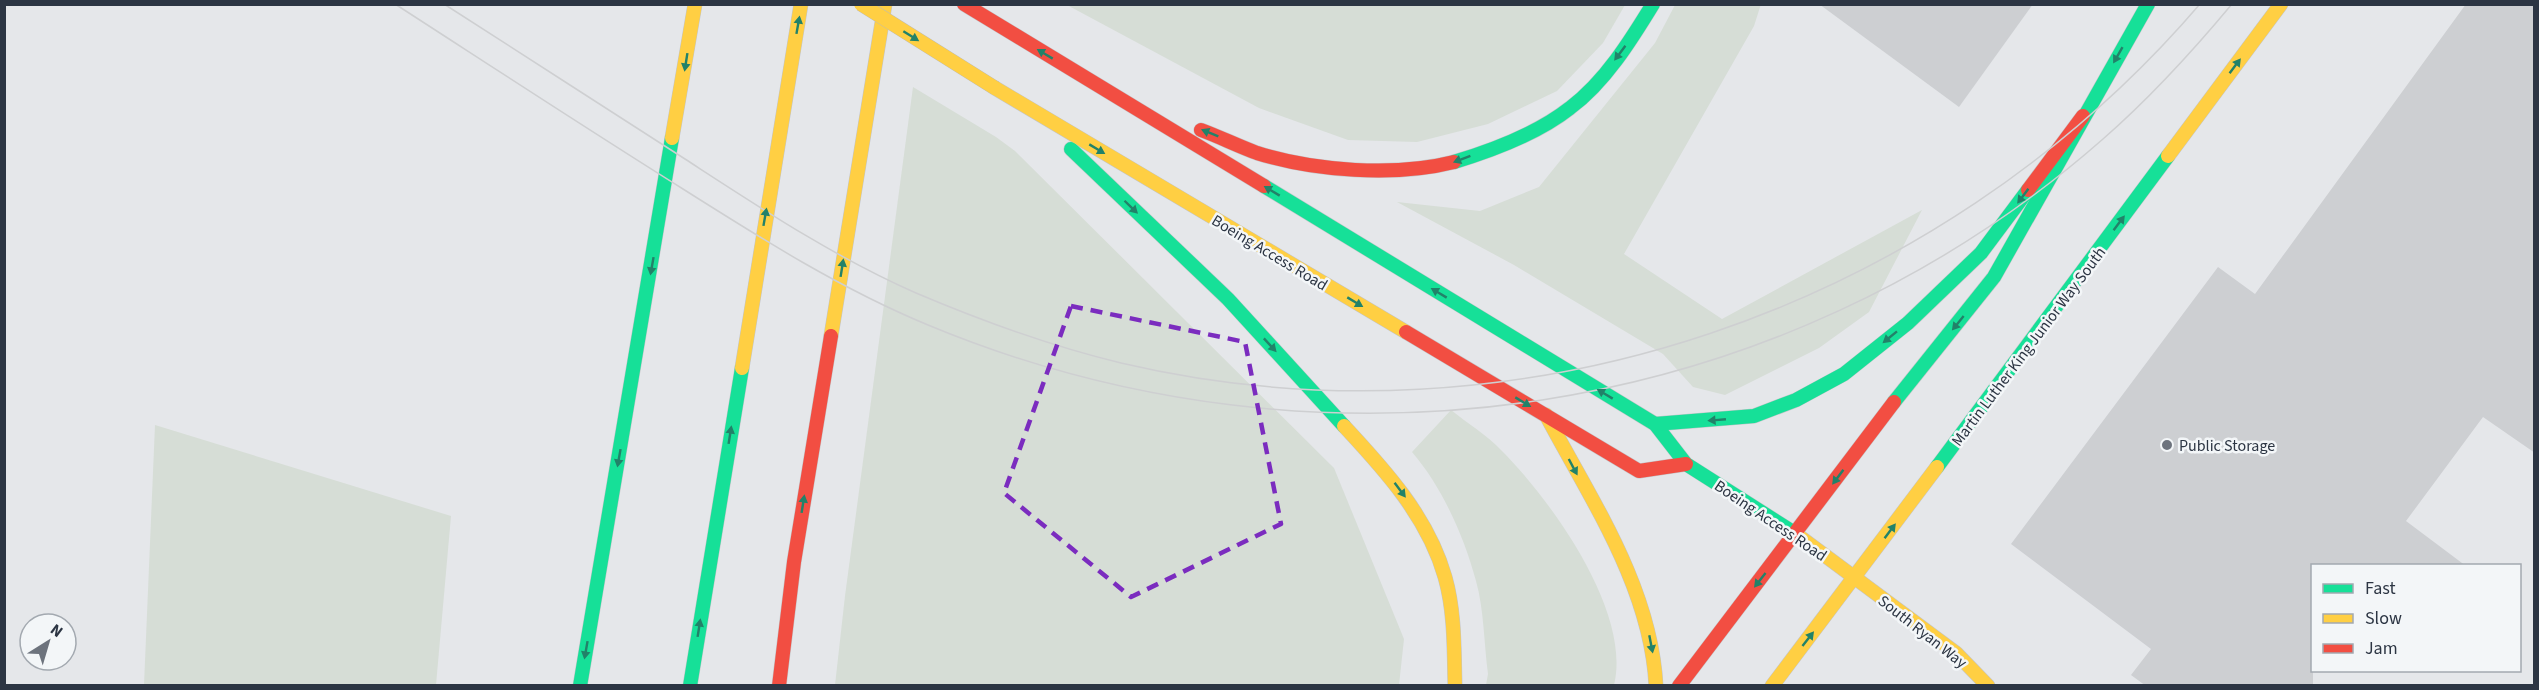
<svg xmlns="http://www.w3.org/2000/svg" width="2539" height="690" font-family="'Source Sans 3',sans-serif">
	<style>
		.green { fill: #d6ddd6 }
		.building { fill: #cdcfd2 }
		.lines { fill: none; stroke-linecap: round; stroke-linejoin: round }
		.fast-casing { stroke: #c3c5c8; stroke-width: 15 }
		.slow-casing { stroke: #c3c5c8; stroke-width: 15 }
		.jam-casing { stroke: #c3c5c8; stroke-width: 15 }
		.fast { stroke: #16e098; stroke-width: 14 }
		.slow { stroke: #ffcf43; stroke-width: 14 }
		.jam { stroke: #f24e42; stroke-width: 14 }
		.tram { stroke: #cecfd1; stroke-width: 1.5 }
		.slow-bridge-casing { stroke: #b8babe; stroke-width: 15; stroke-linecap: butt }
		.slow-bridge { stroke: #ffcf43; stroke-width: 14 }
		.oneway { fill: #228269 }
		.marked { fill: none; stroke: #7b2cbf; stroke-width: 4.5; stroke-dasharray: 12 8; stroke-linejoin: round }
		.poi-dot { fill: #6d737d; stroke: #f3f6f8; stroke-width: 2 }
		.labels { text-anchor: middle; stroke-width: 5; stroke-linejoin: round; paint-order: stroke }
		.street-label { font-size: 16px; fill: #2c3543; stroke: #f3f6f8 }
		.poi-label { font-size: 16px; fill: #2c3543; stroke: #f3f6f8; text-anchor: start }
	</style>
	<rect width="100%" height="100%" fill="#e5e7ea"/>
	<g class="green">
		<path d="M1761,4l-7,22 -130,228 98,65 200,-109 -53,102 -50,36 -94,47 -32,-8 -30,-33 -149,-89 -117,-63 83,9 59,-24 116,-144 20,-38z"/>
		<path d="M1067,5h558l-22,38 -46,48 -69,33 -71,18 -69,-2 -89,-32z"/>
		<path d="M913,87l83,50 19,14 319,317 70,171 -5,46h-564l10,-89z"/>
		<path d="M1451,410c16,13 36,25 50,40 50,50 131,162 113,235h-128l2,-11c-4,-30 -4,-65 -12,-93 -12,-45 -34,-94 -64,-129z"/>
		<path d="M155,425l296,91 -15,169h-292z"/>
	</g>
	<g class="building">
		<path d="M1819,4h214l-74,103z"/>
		<path d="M2466,4h69v449l-52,-36 -77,104 60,45h-153v120h-167l-15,-11 20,-26 -140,-105 207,-277 37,27z"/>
	</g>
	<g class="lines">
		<defs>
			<g id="fast">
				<path d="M1071,149l157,150 116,127"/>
				<path d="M1454,162c40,-12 83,-28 116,-54 35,-26 61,-68 83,-104"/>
				<path d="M1264,186l391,238 31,40 110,70"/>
				<path d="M1894,402l100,-125 154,-273"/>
				<path d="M1655,424l99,-8 42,-16 48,-26 64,-51 73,-70 47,-63"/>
				<path d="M1937,467l231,-311"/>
				<path d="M580,686l92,-548"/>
				<path d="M690,686l52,-318"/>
			</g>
			<g id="slow">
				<path d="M995,88l411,244"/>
				<path d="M672,138l23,-134"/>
				<path d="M2168,156l113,-152"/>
				<path d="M831,336l54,-332"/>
				<path d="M742,368l59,-364"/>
				<path d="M1546,415c45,85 105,172 110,271"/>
				<path d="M1344,426c41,44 84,91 101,151 10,35 9,73 10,109"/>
				<path d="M1796,534l160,119 32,33"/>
				<path d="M1772,686l165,-219"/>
			</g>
			<g id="jam">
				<path d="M964,4l300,182"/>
				<path d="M1201,130c19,7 37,16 56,23 57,18 138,24 197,9"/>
				<path d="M2028,190l55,-74"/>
				<path d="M1406,332l233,139 47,-7"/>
				<path d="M779,686l15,-124 37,-226"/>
				<path d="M1679,686l215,-284"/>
			</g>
		</defs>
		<use href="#fast" class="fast-casing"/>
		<use href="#slow" class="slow-casing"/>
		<use href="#jam" class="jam-casing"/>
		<use href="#fast" class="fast"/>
		<use href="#slow" class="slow"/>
		<use href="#jam" class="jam"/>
		<g class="tram">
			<path d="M395,4c96,62 192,125 288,185 79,50 158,100 245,136 394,164 852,98 1175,-186 47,-41 89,-87 129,-135"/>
			<path d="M444,4c80,52 161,103 241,155 74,48 149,98 231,134 66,28 134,53 205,70 395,93 816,-52 1079,-359"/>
		</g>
		<defs>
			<path id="slow-bridge" d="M861,4l134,84"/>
		</defs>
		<use href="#slow-bridge" class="slow-bridge-casing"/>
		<use href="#slow-bridge" class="slow-bridge"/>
	</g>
	<defs><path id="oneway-solid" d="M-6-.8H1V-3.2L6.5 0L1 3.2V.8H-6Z" transform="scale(1.5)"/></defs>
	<g class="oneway">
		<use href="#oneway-solid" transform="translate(798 25) rotate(-80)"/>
		<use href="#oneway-solid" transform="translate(911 36) rotate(32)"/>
		<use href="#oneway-solid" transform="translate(1620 53) rotate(127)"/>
		<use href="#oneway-solid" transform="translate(1045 54) rotate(-149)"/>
		<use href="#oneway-solid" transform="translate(2118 55) rotate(120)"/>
		<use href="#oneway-solid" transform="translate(686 62) rotate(99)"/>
		<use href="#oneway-solid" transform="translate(2235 66) rotate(-53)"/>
		<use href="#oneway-solid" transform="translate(1210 133) rotate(-158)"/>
		<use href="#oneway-solid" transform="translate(1097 149) rotate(31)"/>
		<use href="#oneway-solid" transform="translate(1462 159) rotate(159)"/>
		<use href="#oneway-solid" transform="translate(1272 191) rotate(-149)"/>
		<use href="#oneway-solid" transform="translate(2023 196) rotate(127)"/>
		<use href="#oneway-solid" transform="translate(1131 207) rotate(44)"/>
		<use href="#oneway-solid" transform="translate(765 217) rotate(-80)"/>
		<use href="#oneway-solid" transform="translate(2119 223) rotate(-53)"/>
		<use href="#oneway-solid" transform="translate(652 266) rotate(100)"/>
		<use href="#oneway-solid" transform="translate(842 268) rotate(-81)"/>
		<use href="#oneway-solid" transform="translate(1439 293) rotate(-149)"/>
		<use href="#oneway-solid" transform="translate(1355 302) rotate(31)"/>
		<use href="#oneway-solid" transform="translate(1958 323) rotate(129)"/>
		<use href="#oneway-solid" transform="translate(1890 337) rotate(141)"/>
		<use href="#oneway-solid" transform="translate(1270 345) rotate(47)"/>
		<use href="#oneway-solid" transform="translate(1605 394) rotate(-149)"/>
		<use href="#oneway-solid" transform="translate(1523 402) rotate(31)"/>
		<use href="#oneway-solid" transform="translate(1717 420) rotate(175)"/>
		<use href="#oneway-solid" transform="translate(730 435) rotate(-81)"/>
		<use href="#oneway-solid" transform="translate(619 458) rotate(100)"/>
		<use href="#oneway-solid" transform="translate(1573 467) rotate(62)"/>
		<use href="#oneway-solid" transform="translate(1838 477) rotate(127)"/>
		<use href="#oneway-solid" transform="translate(1400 490) rotate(53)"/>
		<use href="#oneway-solid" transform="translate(803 504) rotate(-81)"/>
		<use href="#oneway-solid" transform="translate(1890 531) rotate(-53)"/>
		<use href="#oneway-solid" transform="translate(1760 580) rotate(128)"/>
		<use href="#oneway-solid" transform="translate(699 628) rotate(-81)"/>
		<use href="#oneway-solid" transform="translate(1808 639) rotate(-52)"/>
		<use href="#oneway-solid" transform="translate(1651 644) rotate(79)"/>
		<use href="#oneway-solid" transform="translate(586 650) rotate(100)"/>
	</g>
	<path class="marked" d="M1071,306l174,36 36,182 -150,73 -127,-104z"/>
	<circle class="poi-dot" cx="2167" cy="445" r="6"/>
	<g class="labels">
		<g class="street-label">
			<text transform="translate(1270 252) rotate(31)" y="6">Boeing Access Road</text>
			<text transform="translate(2028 346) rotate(-53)" y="6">Martin Luther King Junior Way South</text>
			<text transform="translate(1771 520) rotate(34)" y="6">Boeing Access Road</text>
			<text transform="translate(1923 631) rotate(38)" y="6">South Ryan Way</text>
		</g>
		<g class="poi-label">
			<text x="2179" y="451">Public Storage</text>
		</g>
	</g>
	<rect width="2539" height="690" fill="none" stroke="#2c3543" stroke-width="12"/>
	<rect x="2311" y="564" width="210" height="108" fill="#f3f6f8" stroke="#a3a9b0" stroke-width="1.5"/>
	<rect x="2323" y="584" width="30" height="9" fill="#16e098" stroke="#a3a9b0" stroke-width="1.5"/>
	<text x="2365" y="594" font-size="18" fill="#2c3543">Fast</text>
	<rect x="2323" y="614" width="30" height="9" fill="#ffcf43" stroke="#a3a9b0" stroke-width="1.5"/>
	<text x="2365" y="624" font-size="18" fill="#2c3543">Slow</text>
	<rect x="2323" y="644" width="30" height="9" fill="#f24e42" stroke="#a3a9b0" stroke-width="1.5"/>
	<text x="2365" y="654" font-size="18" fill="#2c3543">Jam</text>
	<g transform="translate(48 642) rotate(37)"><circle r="28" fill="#f3f6f8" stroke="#a3a9b0" stroke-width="1.5"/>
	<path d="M0-4.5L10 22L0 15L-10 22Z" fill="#6d737d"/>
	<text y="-9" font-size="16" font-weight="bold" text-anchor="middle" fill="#2c3543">N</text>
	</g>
</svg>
